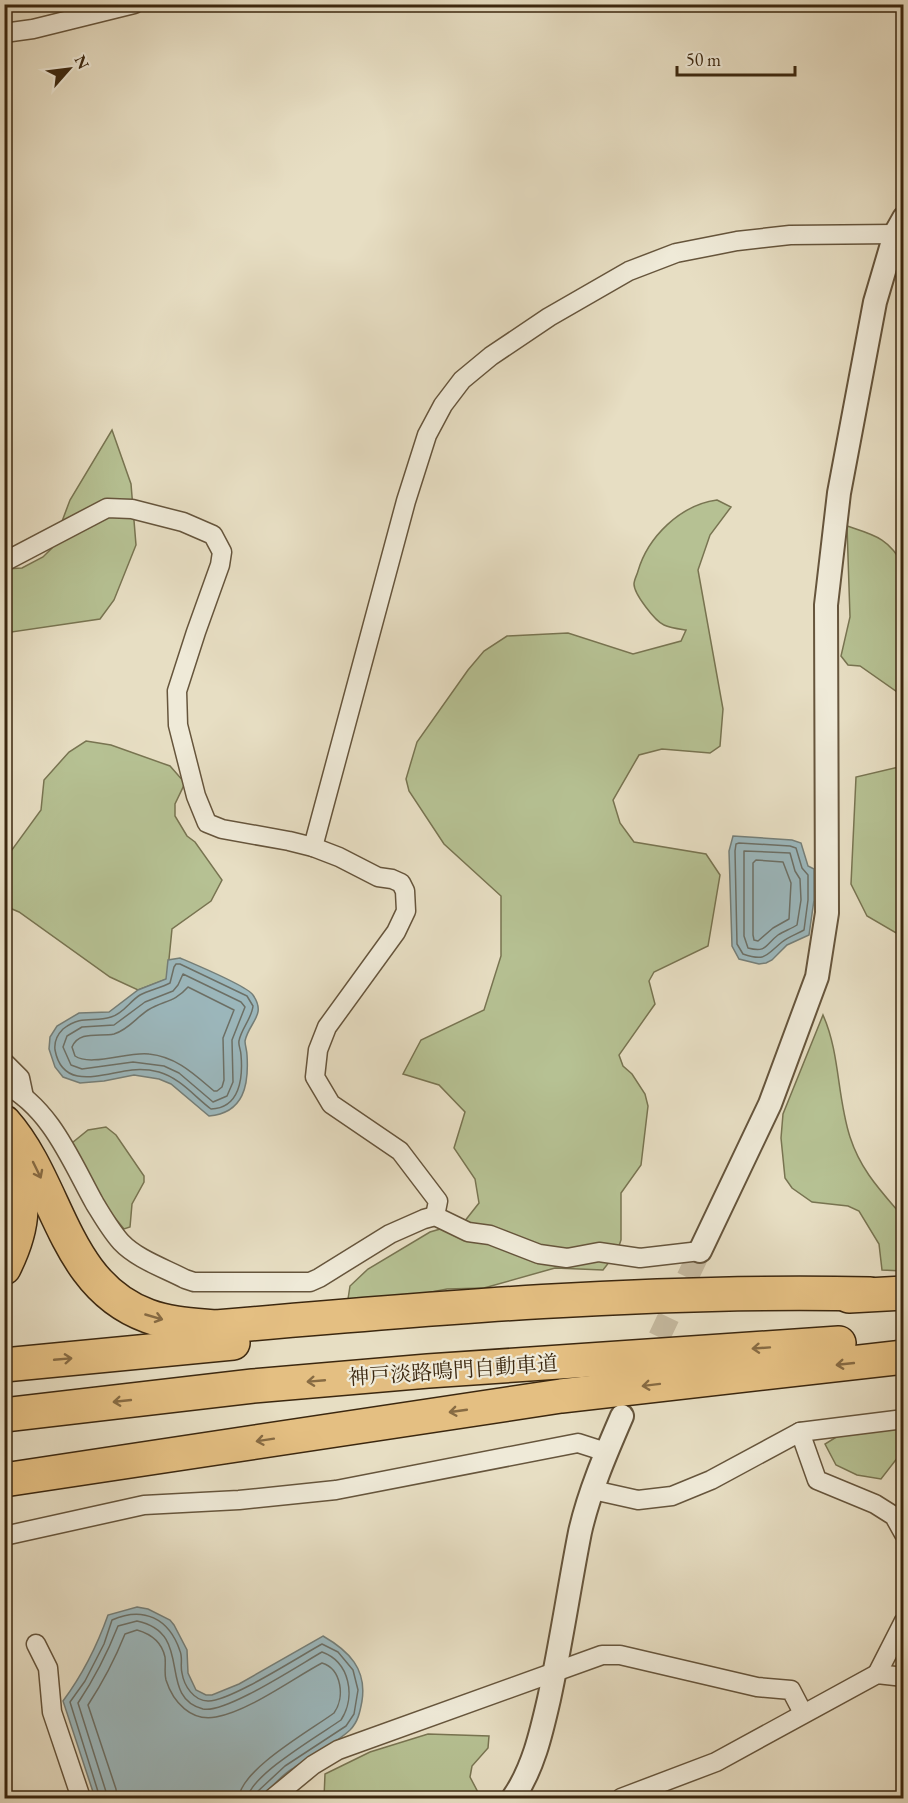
<svg xmlns="http://www.w3.org/2000/svg" width="908" height="1803" font-family="'EB Garamond','Noto Serif JP',serif">
  <rect width="100%" height="100%" fill="#e7dec3"/>
  <filter id="stains"><feTurbulence type="fractalNoise" baseFrequency=".00333" numOctaves="4"/><feColorMatrix values="0 0 0 0 .2 0 0 0 0 .09 0 0 0 0 .02 0 0 0 .5 -.17"/></filter>
  <radialGradient id="worn" r=".72"><stop offset=".6" stop-color="#630" stop-opacity="0"/><stop offset="1" stop-color="#630" stop-opacity=".3"/></radialGradient>
  <!-- green -->
  <g fill="#b6c193" stroke="#787451" stroke-width="1.5">
    <polygon points="112,430 131,484 136,545 114,600 100,619 5,633 4,569 22,568 43,557 52,548 70,500"/>
    <path d="M717 500 731 507 710 535 698 570 723 709 720 746 710 753 662 749 639 755 613 800 620 823 634 842 706 854 720 875 708 946 654 972 649 981 655 1004 619 1055 623 1066 632 1074 645 1094 648 1106 641 1165 621 1193V1240L617 1252 603 1270 555 1268 484 1288 447 1289 385 1301 348 1299 350 1286 368 1269 430 1232 464 1222 479 1203 475 1179 454 1148 465 1112 439 1085 403 1074 421 1040 484 1010 501 956V896L444 844 409 791 406 779 417 742 468 670 484 651 507 636 568 633 633 654 681 641 686 630C679 629 670 628 664 625 655 621 634 594 634 584 634 580 637 575 638 571 648 537 680 505 717 500Z"/>
    <path d="M847 526C874 535 889 538 903 565V696L860 666 848 665 841 656 850 617Z"/>
    <polygon points="86,741 111,745 170,766 185,783 175,804 175,816 187,836 195,842 222,880 211,901 172,929 167,979 138,990 110,977 19,912 5,906 4,856 9,854 41,810 44,780 69,752"/>
    <polygon points="903,766 904,766 903,937 867,916 851,884 856,777"/>
    <path d="M823 1015C840 1053 837 1097 850 1137 861 1171 881 1191 903 1217V1271L882 1270 879 1244 859 1211 848 1206 812 1202 792 1188 785 1178 781 1138 783 1114Z"/>
    <polygon points="106,1127 116,1135 144,1176 144,1182 132,1204 130,1227 124,1229 96,1195 72,1143 88,1130"/>
    <polygon points="903,1422 903,1458 898,1457 881,1479 857,1475 836,1465 825,1444 846,1431"/>
    <polygon points="428,1734 489,1736 488,1748 472,1766 470,1777 481,1798 324,1798 325,1774 370,1752"/>
  </g>
  <!-- water -->
  <g fill="#9cb9bf" stroke="#757f79" stroke-width="1.5">
    <polygon points="733,836 792,840 801,843 808,866 814,869 814,900 809,935 787,945 772,960 766,963 759,964 739,959 732,946 729,851"/>
    <path d="M180 958C194 964 247 986 253 995 267 1015 249 1022 245 1041 245 1045 247 1051 247 1055 249 1085 244 1113 209 1116L171 1084 159 1079 134 1075 104 1081 80 1083 63 1077 55 1067 49 1049 50 1037 57 1026 79 1013 109 1012 138 990 166 979 168 960Z"/>
    <path d="M137 1607 148 1609 170 1620 174 1625 187 1650 188 1673 196 1690 206 1695H212L239 1684 323 1636C349 1651 367 1669 362 1701 360 1712 358 1722 350 1730 334 1745 310 1756 292 1769 279 1777 271 1790 257 1798H95L63 1701C83 1674 97 1646 108 1615Z"/>
  </g>
  <g fill="none" stroke-linecap="round" stroke-linejoin="round">
    <!-- shore -->
    <g stroke="#6c7067" stroke-width="1.5">
      <path d="M739 843 790 846 796 848 802 868 808 875V900L804 930C797 934 788 937 782 942 766 955 766 962 743 954L737 944 735 851 736 844Z"/>
      <path d="M744 851 790 853 795 871 800 879 801 900 797 925C791 929 784 931 778 935 765 945 767 953 748 948L744 936Z"/>
      <polygon points="756,860 783,862 791,883 789,919 773,928 758,941 754,940 753,935 753,863"/>
      <path d="M176 964H180L247 996 253 1006C252 1018 241 1029 239 1041 238 1045 241 1050 241 1055 243 1078 240 1108 211 1109 195 1097 180 1078 159 1072 151 1070 141 1069 132 1070 104 1073 63 1092 55 1050 54 1042 58 1034 63 1029 83 1014 93 1023 111 1017 123 1014 130 1001 140 995 149 990 161 988 170 983L174 967Z"/>
      <polygon points="183,974 241,1002 245,1007 232,1040 233,1082 227,1096 213,1102 179,1073 164,1066 133,1062 82,1069 71,1065 63,1047 67,1036 82,1027 114,1025 145,1002 173,991 178,985"/>
      <path d="M188 987 234 1010 223 1038 224 1080 222 1087 217 1091H214C194 1074 177 1057 149 1054 129 1051 91 1067 75 1056L72 1047C79 1030 100 1037 114 1034 128 1030 137 1017 148 1010 164 1000 174 1003 188 987Z"/>
      <path d="M100 1798 70 1702 85 1681 104 1644 112 1620C143 1606 169 1618 180 1651 183 1658 180 1666 182 1673 184 1686 194 1701 208 1701 229 1702 300 1656 322 1644L338 1652 353 1670 358 1690 354 1714 346 1726 285 1766 257 1792 255 1798"/>
      <path d="M108 1798 78 1703C94 1679 107 1654 118 1626L137 1621C195 1633 156 1697 203 1709 225 1714 299 1665 322 1652 350 1662 356 1697 341 1720 321 1734 249 1776 248 1798"/>
      <path d="M117 1798 116 1789 88 1705C103 1682 115 1659 125 1634L137 1630C151 1634 162 1643 165 1657 166 1665 164 1673 166 1680 173 1702 191 1722 216 1717 249 1711 292 1679 322 1663 342 1669 345 1698 334 1713 311 1730 240 1770 239 1798"/>
    </g>
    <!-- tertiary-tunnel -->
    <polyline stroke="#c5b99f" stroke-width="22" stroke-dasharray="22 11" stroke-linecap="butt" points="645,1367 700,1251"/>
    <!-- minor casing -->
    <g stroke="#66553c" stroke-width="21">
      <g id="minor">
        <polyline points="4,33 33,29 134,4"/>
        <polyline points="4,562 107,508 132,509 183,522 213,535 222,552 220,565 196,632 177,691 178,725 196,796 207,823 222,829 289,841 313,847 339,857 378,877 392,879 401,883 405,891 406,911 396,932 327,1027 318,1050 315,1077 331,1104 400,1151 438,1201 435,1216"/>
        <polyline points="313,847 406,501 427,435 443,405 462,380 491,356 549,317 629,271 676,253 737,241 790,235 895,234"/>
        <polyline points="4,1062 20,1078 24,1097"/>
        <path d="M4 1084C51 1108 71 1161 95 1204 103 1217 111 1231 121 1242 137 1259 164 1268 185 1279L194 1282H310L319 1278 390 1234 424 1219 435 1216 468 1232 490 1235 539 1254 567 1258 599 1252 640 1258 700 1251"/>
        <polyline points="800,1432 817,1480 875,1504 894,1516 904,1534"/>
        <polyline points="593,1490 638,1500 672,1496 711,1480 800,1432 904,1419"/>
        <polyline points="4,1536 144,1505 239,1500 336,1490 578,1443 606,1452"/>
        <polyline points="36,1644 48,1668 52,1712 81,1798"/>
        <polyline points="877,1674 904,1621"/>
        <polyline points="273,1798 313,1765 338,1750 602,1655 620,1655 757,1687 791,1690 803,1713"/>
        <polyline points="621,1798 716,1762 877,1674 904,1677"/>
      </g>
    </g>
    <!-- tertiary casing -->
    <g stroke="#66553c" stroke-width="26">
      <g id="tertiary">
        <polyline points="700,1251 770,1104 817,977 827,913 826,605 839,493 875,302 895,234 904,218"/>
        <path d="M513 1798C533 1769 541 1734 549 1699 561 1644 569 1588 580 1532 589 1492 606 1453 622 1416"/>
      </g>
    </g>
    <!-- motorway casing -->
    <g stroke="#3b270f" stroke-width="36">
      <g id="motorway">
        <path d="M4 1122C59 1184 62 1285 148 1316 169 1324 194 1325 216 1327 433 1308 652 1289 870 1294"/>
        <path d="M4 1154C29 1194 24 1228 4 1268"/>
        <polyline points="849,1296 904,1293"/>
        <polyline points="4,1365 233,1343"/>
        <polyline points="4,1415 253,1386 428,1371 839,1343"/>
        <polyline points="4,1480 561,1396 904,1357"/>
      </g>
    </g>
    <!-- minor -->
    <use href="#minor" stroke="#efead8" stroke-width="18"/>
    <!-- tertiary -->
    <use href="#tertiary" stroke="#efead8" stroke-width="22"/>
    <!-- motorway -->
    <use href="#motorway" stroke="#e4bf82" stroke-width="33"/>
  </g>
  <!-- one-way arrows -->
  <defs><path id="oneway-shaft" d="M-6 0H5M1.5-3L5.5 0L1.5 3" fill="none" stroke-width="1.6" stroke-linecap="round" stroke-linejoin="round" transform="scale(1.5)"/></defs>
  <g stroke="#876b43">
    <use href="#oneway-shaft" transform="translate(37 1170) rotate(64)"/>
    <use href="#oneway-shaft" transform="translate(154 1317) rotate(16)"/>
    <use href="#oneway-shaft" transform="translate(761 1348) rotate(176)"/>
    <use href="#oneway-shaft" transform="translate(63 1359) rotate(-5)"/>
    <use href="#oneway-shaft" transform="translate(845 1364) rotate(174)"/>
    <use href="#oneway-shaft" transform="translate(316 1381) rotate(175)"/>
    <use href="#oneway-shaft" transform="translate(651 1385) rotate(173)"/>
    <use href="#oneway-shaft" transform="translate(122 1401) rotate(174)"/>
    <use href="#oneway-shaft" transform="translate(458 1411) rotate(172)"/>
    <use href="#oneway-shaft" transform="translate(265 1440) rotate(171)"/>
  </g>
  <g text-anchor="middle" dominant-baseline="central" stroke-width="4.5" stroke-linejoin="round" paint-order="stroke">
    <!-- street labels -->
    <g font-size="21" fill="#3b270f" stroke="#efead8">
      <text transform="translate(453 1370) rotate(-4)">神戸淡路鳴門自動車道</text>
    </g>
  </g>
  <!-- margin -->
  <rect width="908" height="1803" fill="none" stroke="#e7dec3" stroke-width="24"/>
  <rect x="6" y="6" width="896" height="1791" fill="none" stroke="#3b270f" stroke-width="3"/>
  <rect x="12" y="12" width="884" height="1779" fill="none" stroke="#3b270f" stroke-width="1.5"/>
  <!-- north arrow -->
  <g transform="translate(69 69) rotate(62)" stroke="#efead8" stroke-width="4.5" paint-order="stroke">
  <path d="M0-4.5L10 22L0 15L-10 22Z" fill="#3b270f"/>
  <text y="-9" font-size="16" font-weight="bold" text-anchor="middle" fill="#3b270f">N</text>
  </g>
  <!-- scale -->
  <path d="M677 66v9h118v-9" fill="none" stroke="#3b270f" stroke-width="3"/>
  <text x="686" y="66" font-size="18" fill="#3b270f" stroke="#efead8" stroke-width="4.5" paint-order="stroke">50 m</text>
  <rect width="100%" height="100%" filter="url(#stains)"/>
  <rect width="100%" height="100%" fill="url(#worn)"/>
</svg>
